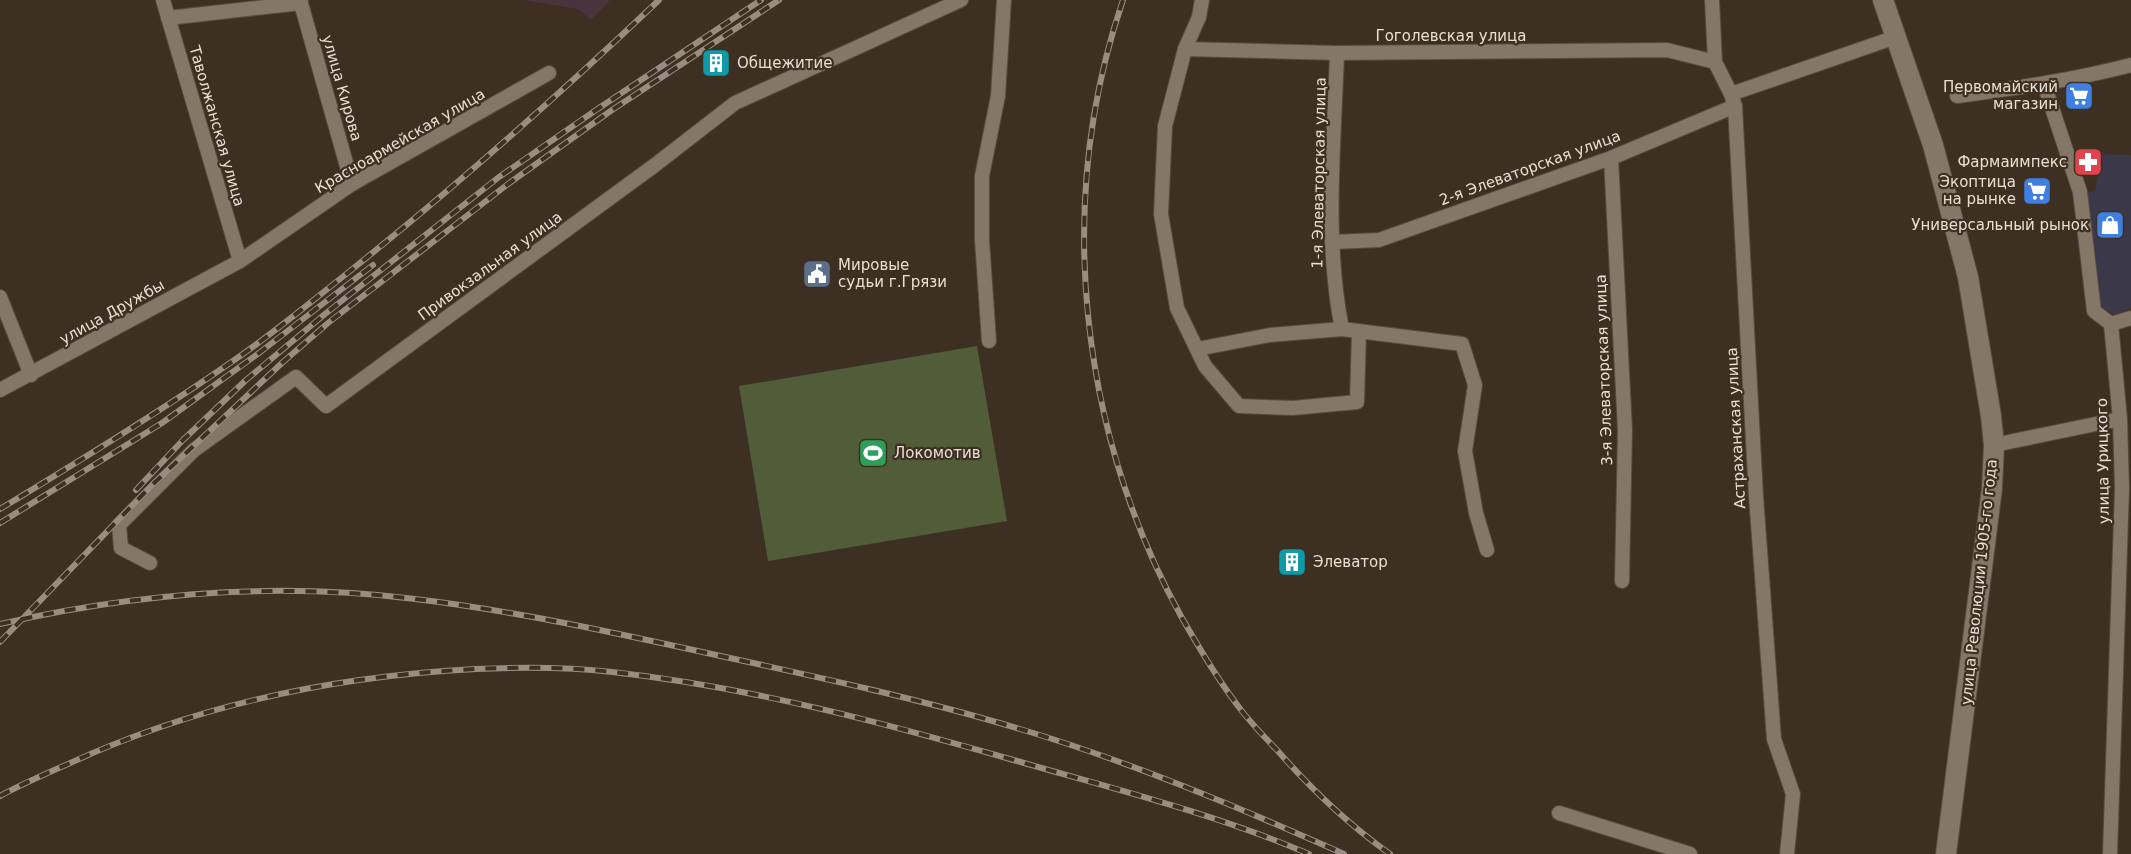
<svg xmlns="http://www.w3.org/2000/svg" width="2131" height="854" font-family="'DejaVu Sans',sans-serif">
  <rect width="100%" height="100%" fill="#3d3022"/>
  <!-- commercial -->
  <polygon fill="#3a3849" points="2101,154 2131,155 2131,308 2115,315 2096,305 2089,258 2088,192 2095,191"/>
  <!-- education -->
  <polygon fill="#47343d" points="523,0 610,0 591,20 578,9"/>
  <!-- green -->
  <polygon fill="#515d39" points="977,346 1007,521 768,561 739,386"/>
  <g fill="none" stroke-linecap="round" stroke-linejoin="round">
    <!-- street casing -->
    <g stroke="#564c40" stroke-width="16">
      <g id="street">
        <polyline points="163,0 240,261"/>
        <polyline points="300,0 352,184"/>
        <polyline points="1202,0 1199,17 1185,49 1165,126 1161,214 1177,308 1205,366 1239,406 1293,408 1357,402 1359,332"/>
        <polyline points="1712,0 1715,62 1731,94 1735,106 1756,496 1774,739 1793,794 1787,854"/>
        <polyline points="168,18 301,3"/>
        <polyline points="1185,49 1337,53 1667,50 1715,62"/>
        <path d="M1337 53C1334 145 1324 239 1342 329"/>
        <polyline points="2044,84 2080,192 2094,311 2111,324 2120,419 2122,488 2110,854"/>
        <polyline points="1731,94 1896,37"/>
        <path d="M1957 96C2016 88 2074 80 2131 65"/>
        <polyline points="1611,158 1625,430 1622,581"/>
        <polyline points="1332,242 1379,240 1611,158 1735,106"/>
        <polyline points="0,297 31,375"/>
        <polyline points="2111,324 2131,318"/>
        <polyline points="989,341 982,240 982,176 998,96 1004,0"/>
        <polyline points="1197,349 1270,335 1342,329 1462,344 1475,385 1465,451 1476,513 1487,550"/>
        <polyline points="0,390 240,261 352,184 549,73"/>
        <polyline points="1994,445 2120,419"/>
        <polyline points="150,563 121,548 119,525 194,450 296,377 326,406 655,165 735,103 961,0"/>
        <polyline points="1559,813 1690,854"/>
      </g>
    </g>
    <!-- secondary casing -->
    <g stroke="#564c40" stroke-width="22">
      <polyline id="secondary" points="1883,0 1933,145 1968,277 1991,416 1994,445 1992,488 1946,854"/>
    </g>
    <!-- street -->
    <use href="#street" stroke="#857767" stroke-width="14"/>
    <!-- secondary -->
    <use href="#secondary" stroke="#857767" stroke-width="20"/>
    <!-- rail casing -->
    <g stroke="#988d82" stroke-width="6">
      <g id="rail">
        <path d="M1123 0C1054 203 1079 431 1182 618 1201 651 1221 685 1245 715 1255 727 1266 739 1277 750 1311 789 1348 824 1390 854"/>
        <polyline points="136,490 183,440 246,380 325,314 499,177 599,108 761,0"/>
        <path d="M0 509C78 462 155 415 230 363 270 336 307 305 345 275 454 188 558 96 659 0"/>
        <polyline points="0,523 162,423 259,353 373,265"/>
        <path d="M0 624C135 593 277 582 415 599 516 611 616 633 716 655 818 677 920 699 1020 729 1131 762 1238 807 1344 854"/>
        <polyline points="0,642 153,484 283,362 328,323 508,184 612,110 779,0"/>
        <path d="M0 796C22 784 45 774 68 764 196 705 335 676 476 669 521 667 568 667 612 672 750 687 884 723 1017 761 1115 789 1215 814 1309 854"/>
      </g>
    </g>
    <!-- rail -->
    <use href="#rail" stroke="#3d3022" stroke-width="4" stroke-dasharray="11" stroke-linecap="butt"/>
  </g>
  <!-- icons -->
  <defs>
    <g id="building-square" transform="scale(1.5)"><rect x="-9" y="-9" width="18" height="18" rx="4" fill="#0f9aa8" stroke="#3d3022"/><path d="M-4-6H4V6H1V3H-1V6H-4ZM-2.5-4.3h1.7v1.8h-1.7ZM.8-4.3h1.7v1.8H.8ZM-2.5-1h1.7V.8h-1.7ZM.8-1h1.7V.8H.8Z" fill="#fff"/></g>
    <g id="supermarket-square" transform="scale(1.5)"><rect x="-9" y="-9" width="18" height="18" rx="4" fill="#3f7fe0" stroke="#3d3022"/><path d="M-6-5.5h2.5l.6 2H6L4.5 2H-2.5L-4.4-4H-6ZM-1.5 3.2a1.3 1.3 0 1 0 .1 0ZM3 3.2a1.3 1.3 0 1 0 .1 0Z" fill="#fff"/></g>
    <g id="pharmacy-square" transform="scale(1.5)"><rect x="-9" y="-9" width="18" height="18" rx="4" fill="#e0444e" stroke="#3d3022"/><path d="M-2-6h4v4h4v4h-4v4h-4v-4h-4v-4h4Z" fill="#fff"/></g>
    <g id="shop-square" transform="scale(1.5)"><rect x="-9" y="-9" width="18" height="18" rx="4" fill="#3f7fe0" stroke="#3d3022"/><path d="M-5-2.5h2.3a2.7 3.5 0 0 1 5.4 0H5L5.5 6h-11ZM-1.5-2.5h3a1.5 2.3 0 0 0-3 0Z" fill="#fff"/></g>
    <g id="civic-square" transform="scale(1.5)"><rect x="-9" y="-9" width="18" height="18" rx="4" fill="#5c6f8a" stroke="#3d3022"/><path d="M-.6-6.5H3V-4.5H.6V-3L4-1V1h2V6H-6V1h2V-1L-.6-3ZM-1.2 2.5V6h2.4V2.5Z" fill="#fff"/></g>
    <g id="stadium-square" transform="scale(1.5)"><rect x="-9" y="-9" width="18" height="18" rx="4" fill="#2e9e5b" stroke="#3d3022"/><path d="M0-5a6.5 5 0 1 0 0 10a6.5 5 0 1 0 0-10ZM-3.5-1.8h7v3.6h-7Z" fill="#fff"/></g>
  </defs>
  <g fill-rule="evenodd">
    <use href="#building-square" x="716" y="63"/>
    <use href="#supermarket-square" x="2079" y="96"/>
    <use href="#pharmacy-square" x="2088" y="162"/>
    <use href="#supermarket-square" x="2037" y="191"/>
    <use href="#shop-square" x="2110" y="225"/>
    <use href="#civic-square" x="817" y="274"/>
    <use href="#stadium-square" x="873" y="453"/>
    <use href="#building-square" x="1292" y="562"/>
  </g>
  <g text-anchor="middle" dominant-baseline="central" stroke-width="4.5" stroke-linejoin="round" paint-order="stroke">
    <!-- street labels -->
    <g font-size="15" fill="#e7dfd6" stroke="#3d3022">
      <text x="1451" y="36">Гоголевская улица</text>
      <text transform="translate(342 88) rotate(74)">улица Кирова</text>
      <text transform="translate(217 126) rotate(74)">Таволжанская улица</text>
      <text transform="translate(400 141) rotate(-30)">Красноармейская улица</text>
      <text transform="translate(1530 168) rotate(-20)">2-я Элеваторская улица</text>
      <text transform="translate(1319 173) rotate(-89)">1-я Элеваторская улица</text>
      <text transform="translate(490 266) rotate(-36)">Привокзальная улица</text>
      <text transform="translate(112 312) rotate(-29)">улица Дружбы</text>
      <text transform="translate(1604 370) rotate(-92)">3-я Элеваторская улица</text>
      <text transform="translate(1736 428) rotate(-93)">Астраханская улица</text>
      <text transform="translate(2103 461) rotate(-91)">улица Урицкого</text>
      <text transform="translate(1979 582) rotate(-84)">улица Революции 1905-го года</text>
    </g>
    <!-- poi labels -->
    <g font-size="15" fill="#e7dfd6" stroke="#3d3022" text-anchor="start">
      <text x="737" y="63">Общежитие</text>
      <text x="2058" y="87" text-anchor="end">Первомайский<tspan x="2058" dy="17">магазин</tspan></text>
      <text x="2067" y="162" text-anchor="end">Фармаимпекс</text>
      <text x="2016" y="182" text-anchor="end">Экоптица<tspan x="2016" dy="17">на рынке</tspan></text>
      <text x="2089" y="225" text-anchor="end">Универсальный рынок</text>
      <text x="838" y="265">Мировые<tspan x="838" dy="17">судьи г.Грязи</tspan></text>
      <text x="894" y="453">Локомотив</text>
      <text x="1313" y="562">Элеватор</text>
    </g>
  </g>
</svg>
